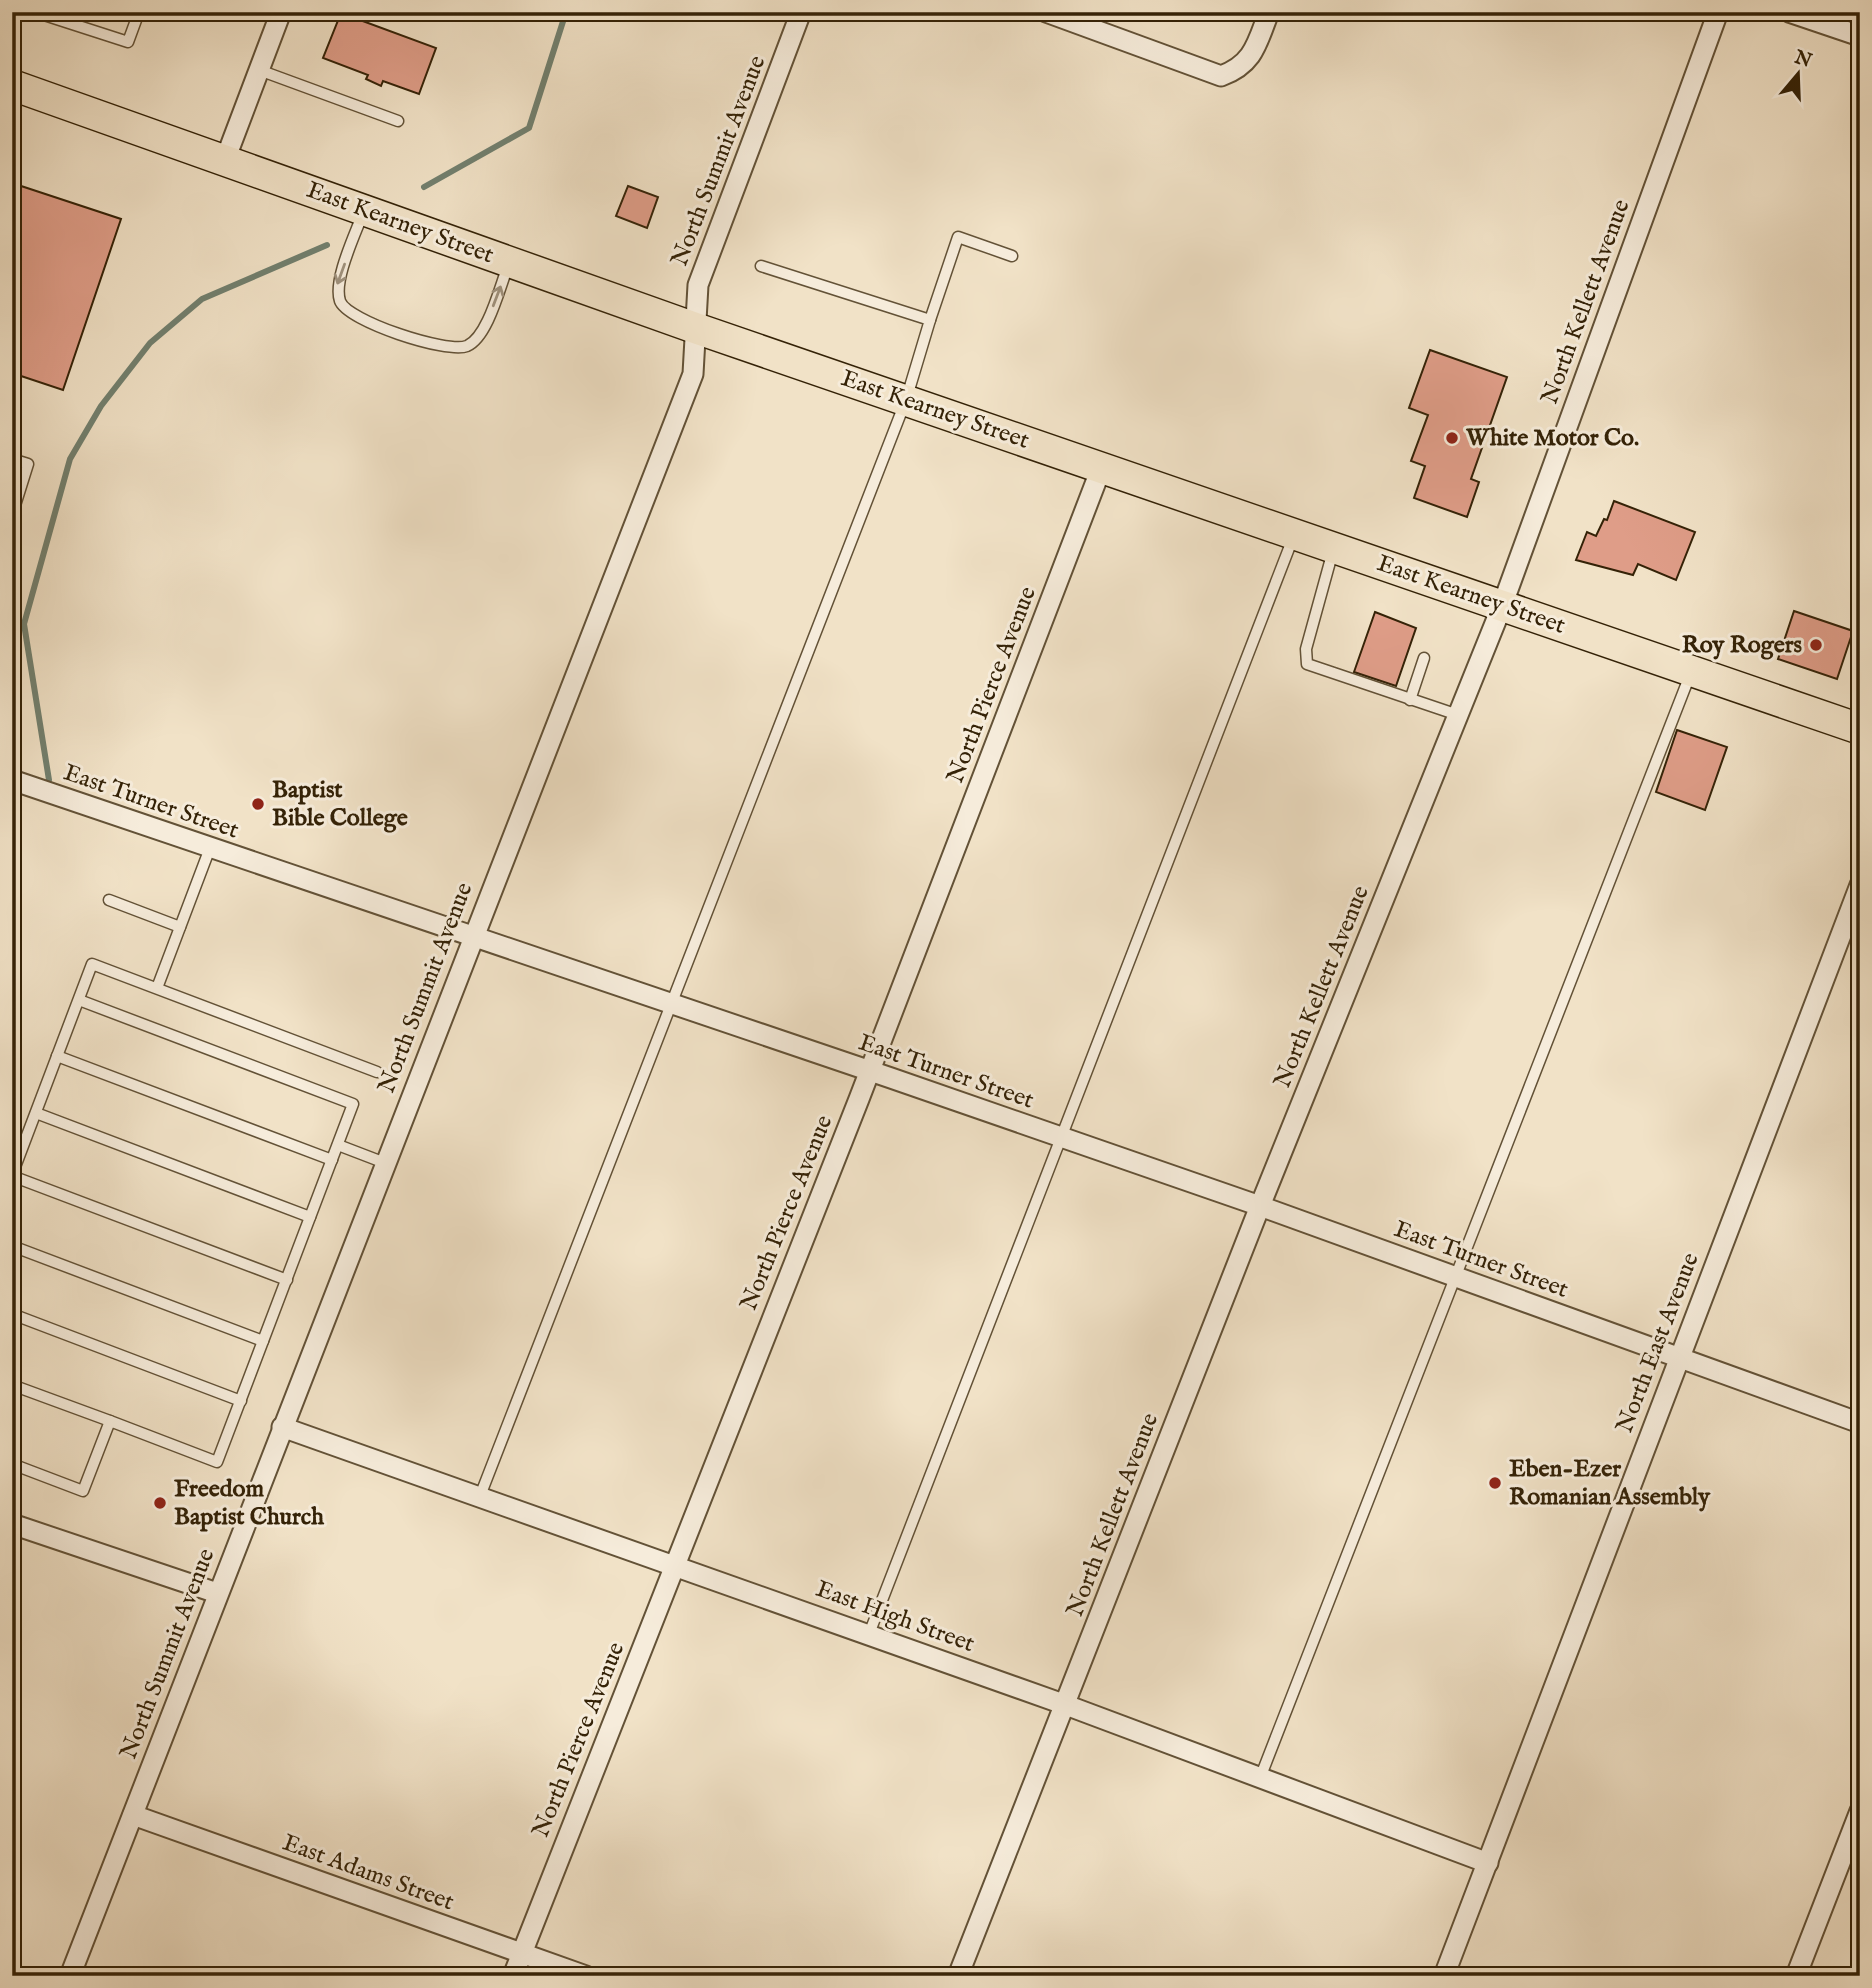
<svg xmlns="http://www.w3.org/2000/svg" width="1872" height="1988" font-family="'IM FELL English',serif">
  <rect width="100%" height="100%" fill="#f1e2c7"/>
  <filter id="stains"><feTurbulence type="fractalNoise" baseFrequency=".00286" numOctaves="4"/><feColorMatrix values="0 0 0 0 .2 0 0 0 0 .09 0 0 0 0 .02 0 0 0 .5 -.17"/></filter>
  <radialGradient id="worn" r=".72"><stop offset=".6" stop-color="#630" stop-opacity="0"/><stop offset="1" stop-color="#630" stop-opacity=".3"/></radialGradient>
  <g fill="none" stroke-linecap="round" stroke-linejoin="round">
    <!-- stream -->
    <g stroke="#72806f" stroke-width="6">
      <polyline points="424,187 529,128 566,12"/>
      <polyline points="49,780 24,624 70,459 101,406 150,343 202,299 327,245"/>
    </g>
  </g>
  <!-- building -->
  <g fill="#df9d88" stroke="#342207" stroke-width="2">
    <polygon points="341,13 436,48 419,94 383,81 381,86 366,79 368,75 323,58"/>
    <polygon points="12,183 121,219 63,390 12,373"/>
    <polygon points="628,186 658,197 647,228 616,216"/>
    <polygon points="1430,350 1507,377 1471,479 1479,482 1467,517 1414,498 1425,466 1411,461 1428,415 1409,408"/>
    <polygon points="1614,501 1695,532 1676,580 1638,564 1633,575 1576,560 1587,532 1596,536 1604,519 1607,520"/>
    <polygon points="1794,611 1853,631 1837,679 1778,659"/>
    <polygon points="1375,612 1416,628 1396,686 1354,672"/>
    <polygon points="1677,730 1727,747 1705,810 1656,792"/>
  </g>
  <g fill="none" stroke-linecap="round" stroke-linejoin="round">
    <!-- service casing -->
    <g stroke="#635237" stroke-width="13">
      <g id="service">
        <polyline points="35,12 128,42 139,12"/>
        <polyline points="259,70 398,121"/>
        <path d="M363 213C355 235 333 280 340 301 347 321 447 354 467 346 488 337 500 286 508 266"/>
        <polyline points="930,320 958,237 1012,256"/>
        <polyline points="12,459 28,464 12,515"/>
        <polyline points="1333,551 1306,649 1307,664 1458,715"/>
        <polyline points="1410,700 1424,658"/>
        <polyline points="109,900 180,927"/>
        <polyline points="157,988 210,848"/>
        <polyline points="57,1056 332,1160"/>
        <polyline points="36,1113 310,1217"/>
        <polyline points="338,1145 385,1163"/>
        <polyline points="12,1175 92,964 377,1072"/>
        <polyline points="12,1176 287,1280"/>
        <polyline points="12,1246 263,1341"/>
        <polyline points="12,1314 241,1401"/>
        <polyline points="12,1385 110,1421"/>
        <polyline points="12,1464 83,1491 110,1421 217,1462 353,1104 79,1000"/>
        <polyline points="480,1496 906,400 930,320 761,266"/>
        <polyline points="869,1634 1293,538"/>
        <polyline points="1260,1778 1690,675"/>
      </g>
    </g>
    <!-- minor casing -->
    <g stroke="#635237" stroke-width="23">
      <g id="minor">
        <path d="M1046 12 1221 76C1254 64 1257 43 1269 12"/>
        <polyline points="1789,12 1860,36"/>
        <polyline points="225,160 281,12"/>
        <polyline points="12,780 891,1078 1260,1206 1860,1423"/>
        <polyline points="282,1427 1066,1705 1488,1863"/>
        <polyline points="12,1524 217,1593"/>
        <polyline points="133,1815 586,1976"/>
        <polyline points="70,1976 693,374 698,285 801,12"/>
        <polyline points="513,1976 859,1099 1102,466"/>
        <polyline points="958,1976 1260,1206 1502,606 1718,12"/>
        <polyline points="1444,1976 1860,885"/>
        <polyline points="1796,1976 1860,1811"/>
      </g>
    </g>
    <!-- primary casing -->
    <g stroke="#342207" stroke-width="33">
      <polyline id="primary" points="12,85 698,329 1860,729"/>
    </g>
    <!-- service -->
    <use href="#service" stroke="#f6ecdb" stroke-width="10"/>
    <!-- minor -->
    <use href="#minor" stroke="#f6ecdb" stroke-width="19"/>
    <!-- primary -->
    <use href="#primary" stroke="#f1e2c7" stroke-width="30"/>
  </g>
  <!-- one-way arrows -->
  <defs><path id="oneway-shaft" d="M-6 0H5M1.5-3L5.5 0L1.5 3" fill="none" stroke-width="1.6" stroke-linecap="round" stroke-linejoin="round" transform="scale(1.75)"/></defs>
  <g stroke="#9f917c">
    <use href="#oneway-shaft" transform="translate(341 274) rotate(110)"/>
    <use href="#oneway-shaft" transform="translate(497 296) rotate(-69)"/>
  </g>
  <!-- markers -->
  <g fill="#8f2418" stroke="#f6ecdb" stroke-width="2.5">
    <circle cx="1452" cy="438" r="7"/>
    <circle cx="1816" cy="645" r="7"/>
    <circle cx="258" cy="804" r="7"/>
    <circle cx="1495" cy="1483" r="7"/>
    <circle cx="160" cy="1503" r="7"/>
  </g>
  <g text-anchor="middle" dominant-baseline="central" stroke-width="6" stroke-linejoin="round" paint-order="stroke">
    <!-- street labels -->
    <g font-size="24" fill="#342207" stroke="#f6ecdb">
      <text transform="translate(719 161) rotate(-69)">North Summit Avenue</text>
      <text transform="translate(400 223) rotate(20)">East Kearney Street</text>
      <text transform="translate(1586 302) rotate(-70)">North Kellett Avenue</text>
      <text transform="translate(935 410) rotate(19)">East Kearney Street</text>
      <text transform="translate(1471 595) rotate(19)">East Kearney Street</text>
      <text transform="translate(992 685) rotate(-69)">North Pierce Avenue</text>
      <text transform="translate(151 802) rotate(19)">East Turner Street</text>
      <text transform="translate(1322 987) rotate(-68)">North Kellett Avenue</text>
      <text transform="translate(426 988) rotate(-69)">North Summit Avenue</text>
      <text transform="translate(946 1072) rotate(19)">East Turner Street</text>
      <text transform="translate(787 1213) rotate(-68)">North Pierce Avenue</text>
      <text transform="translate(1481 1260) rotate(20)">East Turner Street</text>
      <text transform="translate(1658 1343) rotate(-69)">North East Avenue</text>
      <text transform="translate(1113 1515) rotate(-69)">North Kellett Avenue</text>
      <text transform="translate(895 1617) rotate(20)">East High Street</text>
      <text transform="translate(168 1654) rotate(-69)">North Summit Avenue</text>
      <text transform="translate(579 1740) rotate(-68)">North Pierce Avenue</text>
      <text transform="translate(368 1873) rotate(20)">East Adams Street</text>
    </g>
    <!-- poi labels -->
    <g font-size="24" font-weight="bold" fill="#342207" stroke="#f6ecdb" text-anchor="start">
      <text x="1466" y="438">White Motor Co.</text>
      <text x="1802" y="645" text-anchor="end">Roy Rogers</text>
      <text x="272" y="790">Baptist<tspan x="272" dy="28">Bible College</tspan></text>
      <text x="1509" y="1469">Eben-Ezer<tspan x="1509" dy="28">Romanian Assembly</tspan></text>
      <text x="174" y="1489">Freedom<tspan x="174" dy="28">Baptist Church</tspan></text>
    </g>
  </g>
  <!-- margin -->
  <rect width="1872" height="1988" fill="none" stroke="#f1e2c7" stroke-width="42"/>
  <rect x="14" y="14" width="1844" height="1960" fill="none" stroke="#342207" stroke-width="3.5"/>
  <rect x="21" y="21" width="1830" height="1946" fill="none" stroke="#342207" stroke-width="2"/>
  <!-- north arrow -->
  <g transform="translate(1798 74) rotate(19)" stroke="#f6ecdb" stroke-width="5" paint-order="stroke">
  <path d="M0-5L12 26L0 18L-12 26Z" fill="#342207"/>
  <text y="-10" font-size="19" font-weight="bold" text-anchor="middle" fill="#342207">N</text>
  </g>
  <rect width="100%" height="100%" filter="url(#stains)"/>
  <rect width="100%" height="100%" fill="url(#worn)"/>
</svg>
